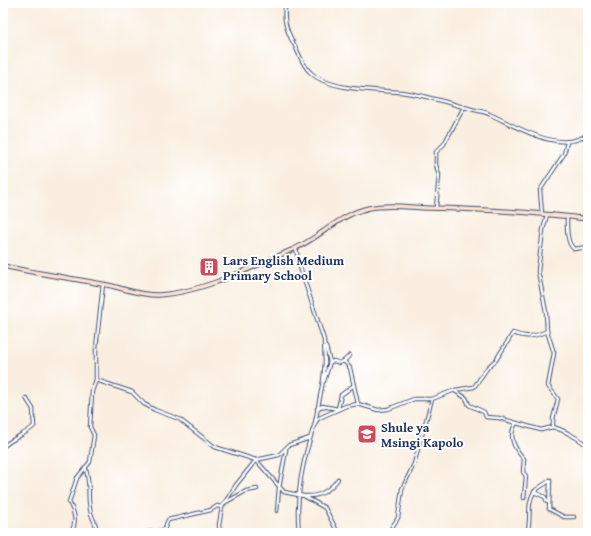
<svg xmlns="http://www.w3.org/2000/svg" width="591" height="536" font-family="'Gentium Book Plus',serif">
  <rect width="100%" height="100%" fill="#fff"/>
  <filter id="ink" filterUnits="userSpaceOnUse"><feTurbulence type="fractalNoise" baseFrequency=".025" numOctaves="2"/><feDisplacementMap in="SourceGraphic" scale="8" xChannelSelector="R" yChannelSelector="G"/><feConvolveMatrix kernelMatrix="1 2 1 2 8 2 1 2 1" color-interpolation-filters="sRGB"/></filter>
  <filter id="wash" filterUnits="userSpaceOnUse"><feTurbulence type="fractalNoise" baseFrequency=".012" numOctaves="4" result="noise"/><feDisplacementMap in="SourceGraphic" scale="16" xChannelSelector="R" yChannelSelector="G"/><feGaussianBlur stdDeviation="0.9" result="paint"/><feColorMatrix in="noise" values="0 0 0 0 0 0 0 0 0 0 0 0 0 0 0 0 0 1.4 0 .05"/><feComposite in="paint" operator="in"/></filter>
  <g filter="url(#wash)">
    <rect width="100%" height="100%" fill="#f9eedf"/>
  </g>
  <g filter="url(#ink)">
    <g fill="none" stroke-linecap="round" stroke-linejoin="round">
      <!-- minor casing -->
      <g stroke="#3c4c71" stroke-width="4.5">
        <g id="minor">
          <path d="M286 3C282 19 287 32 295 46 299 54 303 66 310 72 329 91 377 90 401 92 425 95 448 103 471 109 477 111 484 111 489 114 516 126 560 155 588 134"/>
          <polyline points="587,33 588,32"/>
          <polyline points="436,208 439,175 436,165 436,152 444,144 464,107"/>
          <polyline points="542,214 540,190 564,154 567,142"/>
          <path d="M567 216C567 226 566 243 574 249L588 247"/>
          <path d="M296 248 299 264 324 340 325 363 323 381 315 423 319 418 346 406 358 404 378 410 388 409 414 399H432L455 390 474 387 488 367 496 360 513 333C526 338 534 337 547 331"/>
          <polyline points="103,284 96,348 96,380 132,392 144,404 155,410 179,419 215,447 256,460 279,455 289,445 310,438"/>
          <polyline points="326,347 330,362"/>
          <polyline points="344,361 350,368 358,404"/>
          <polyline points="324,381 330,362 334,361 339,363 344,361 350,355"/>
          <polyline points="455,391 466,398 469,405 484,412 486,417 499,418 541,430 553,427 553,419 558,399 548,386 554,353 547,331 546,312 538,271 543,230 547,215"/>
          <polyline points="317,409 322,406 338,409 341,395 354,385"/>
          <path d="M516 423C507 437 515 449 524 459L523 472 526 476 524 498"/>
          <path d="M553 427C563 430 581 439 588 447"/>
          <path d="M3 447C12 438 25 435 34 426L33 409 26 398"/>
          <path d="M85 467C91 481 87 494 90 509 91 517 96 523 98 533"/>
          <polyline points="534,492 545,497 547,502"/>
          <path d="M306 496C320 497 330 490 338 479"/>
          <polyline points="226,502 246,491 257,489"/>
          <polyline points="277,511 279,488 286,450"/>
          <path d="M71 533C77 522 75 513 69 502L77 478 90 462 94 435 90 427 92 391 96 380"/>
          <path d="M136 533C146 531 154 533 164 530L168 520 211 510 217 506 222 507 236 485 256 460 284 492 304 496 325 508 338 533"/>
          <polyline points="220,533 219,525 222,507"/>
          <path d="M299 533C295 495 303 459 315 423"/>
          <polyline points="388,533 398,518 402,489 414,464 432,399"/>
          <path d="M527 533C532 520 526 504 534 492 538 487 545 485 550 480L549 509 564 517H574"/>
        </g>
      </g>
      <!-- secondary casing -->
      <g stroke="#3c4c71" stroke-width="5.5">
        <path id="secondary" d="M3 266C36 273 69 278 102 284 121 287 140 296 159 295 205 292 252 267 294 249 321 237 340 214 369 208 387 204 408 207 427 208 480 209 535 212 588 219"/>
      </g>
      <!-- minor -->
      <use href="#minor" stroke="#fff" stroke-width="2.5"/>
      <!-- secondary -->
      <use href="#secondary" stroke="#fde4d1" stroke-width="3.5"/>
    </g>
  </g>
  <!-- icons -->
  <defs>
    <g id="building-square" transform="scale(1)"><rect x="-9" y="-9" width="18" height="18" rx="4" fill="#d1495b" stroke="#fff"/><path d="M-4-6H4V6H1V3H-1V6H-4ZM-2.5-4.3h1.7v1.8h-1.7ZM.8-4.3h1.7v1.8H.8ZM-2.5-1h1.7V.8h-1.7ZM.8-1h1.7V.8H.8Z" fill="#fff"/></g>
    <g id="school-square" transform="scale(1)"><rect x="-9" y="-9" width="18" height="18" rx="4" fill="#d1495b" stroke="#fff"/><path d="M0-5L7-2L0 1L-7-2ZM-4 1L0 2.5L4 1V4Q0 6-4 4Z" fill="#fff"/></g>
  </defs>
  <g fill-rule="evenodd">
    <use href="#building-square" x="209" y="267"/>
    <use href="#school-square" x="367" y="434"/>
  </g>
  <g text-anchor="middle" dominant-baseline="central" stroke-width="4" stroke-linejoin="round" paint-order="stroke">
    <!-- poi labels -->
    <g font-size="13" font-weight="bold" fill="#1b2f5e" stroke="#fff" text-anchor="start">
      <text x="223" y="260">Lars English Medium<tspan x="223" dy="15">Primary School</tspan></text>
      <text x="381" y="427">Shule ya<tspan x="381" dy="15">Msingi Kapolo</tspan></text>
    </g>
  </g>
  <!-- margin -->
  <rect width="591" height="536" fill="none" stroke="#fff" stroke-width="16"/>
</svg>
